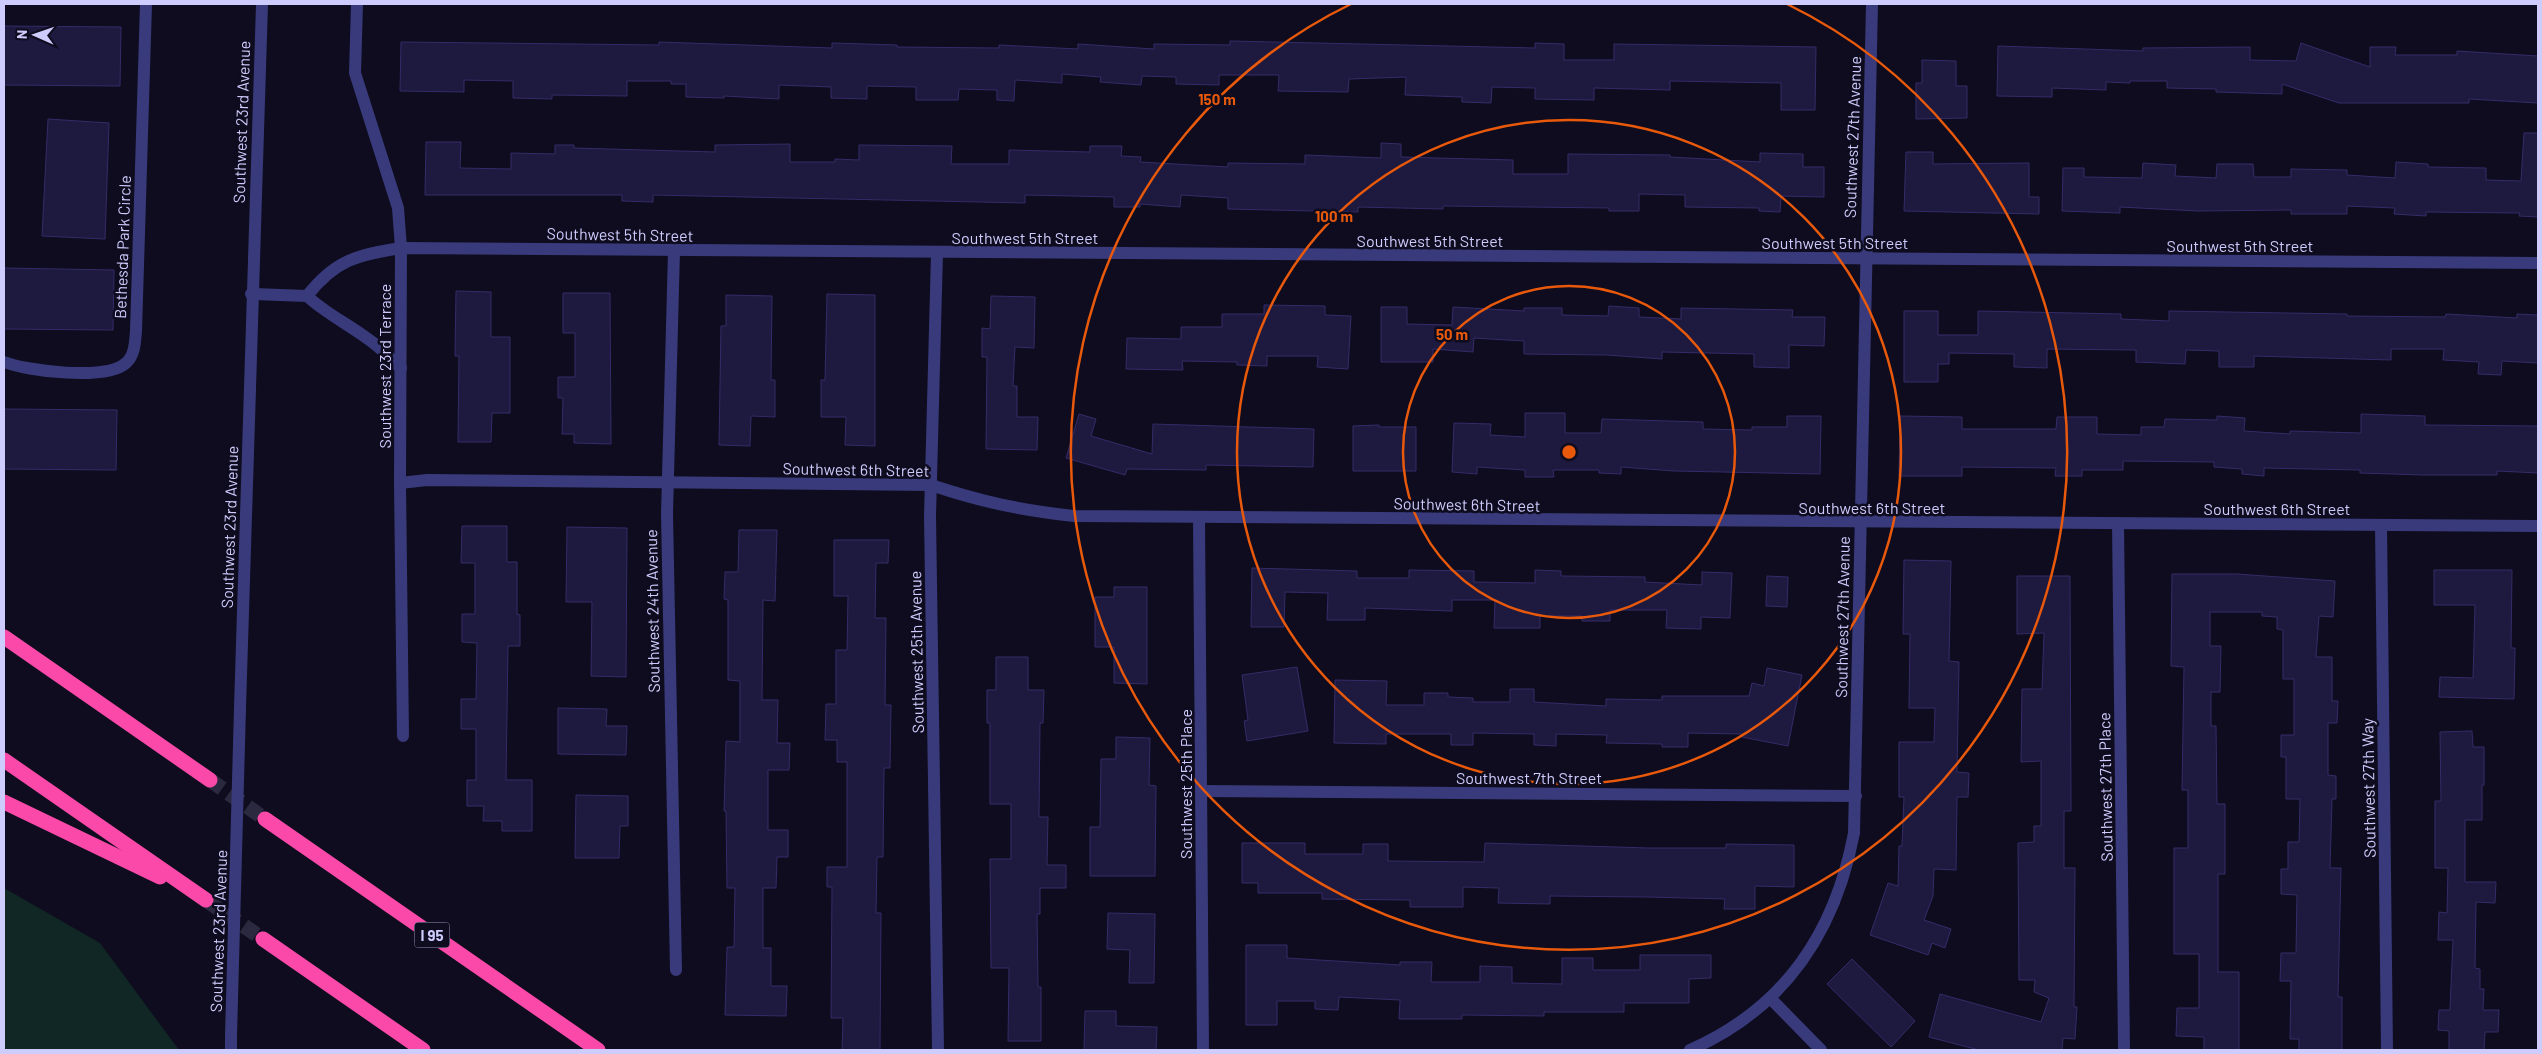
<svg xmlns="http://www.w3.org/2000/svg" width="2542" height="1054" font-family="Barlow,sans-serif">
  <rect width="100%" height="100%" fill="#0e0c1e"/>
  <!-- green -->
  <polygon fill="#102725" points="4,888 100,943 179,1050 4,1050"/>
  <!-- building -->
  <g fill="#1e193e" stroke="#342c69">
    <polygon points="4,26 121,27 120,86 4,85"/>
    <polygon points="1230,41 1535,48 1535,43 1564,44 1564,60 1614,60 1614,44 1816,47 1815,110 1781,110 1781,83 1670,81 1670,90 1594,88 1594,100 1535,99 1535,88 1492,87 1491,103 1462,102 1462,97 1405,95 1406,77 1349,79 1348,92 1278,91 1279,75 1219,75 1219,85 1176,84 1176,77 1142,76 1141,85 1100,82 1101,77 1062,74 1062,83 1015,80 1014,101 997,100 997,90 959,89 958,100 916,100 916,87 867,86 867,99 831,98 831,87 779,85 779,99 724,96 724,98 686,97 686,84 671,84 671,81 627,81 627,96 552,95 552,99 513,98 513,81 464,80 464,92 400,91 401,42 659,45 659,42 832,48 832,43 897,45 897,47 999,48 999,45 1078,49 1078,44 1154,49 1154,44 1230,45"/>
    <polygon points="2301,43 2370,67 2370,47 2396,47 2395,55 2457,55 2457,51 2538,56 2538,103 2469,99 2469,103 2339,103 2282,84 2282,94 2216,92 2216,89 2167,88 2167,81 2130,81 2130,83 2106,82 2106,90 2052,88 2052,97 1997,96 1998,46 2143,51 2143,48 2250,47 2250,60 2296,61"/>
    <polygon points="1922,60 1956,61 1956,86 1967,86 1967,118 1916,119 1916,83 1922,83"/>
    <polygon points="48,119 109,123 105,239 42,236"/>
    <polygon points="2524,133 2538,133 2538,217 2519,216 2520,213 2426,212 2426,216 2394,214 2395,208 2347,206 2347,214 2291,214 2291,210 2198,211 2120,207 2120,213 2062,211 2063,168 2084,168 2084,177 2142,178 2143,163 2176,165 2175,176 2216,178 2217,164 2253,164 2254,177 2291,177 2291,169 2347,170 2347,175 2395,178 2396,162 2428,164 2428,167 2486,168 2486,180 2521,181"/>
    <polygon points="426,142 461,142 460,168 511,169 511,153 555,154 555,145 574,145 574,148 715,152 715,145 790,144 790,162 835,162 835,159 859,160 859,145 952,146 951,164 1009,164 1009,150 1090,152 1090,146 1122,146 1121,156 1141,157 1140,162 1228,167 1228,163 1305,164 1305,155 1381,158 1381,143 1401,144 1401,157 1513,160 1513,174 1568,174 1568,154 1670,155 1670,157 1760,162 1760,153 1803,154 1803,167 1824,167 1824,197 1781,196 1780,212 1759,211 1759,208 1685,207 1685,195 1639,194 1639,211 1609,211 1609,208 1443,206 1443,209 1358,207 1358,212 1228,209 1228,198 1181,195 1180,207 1140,204 1140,207 1114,207 1114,197 1073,196 1025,195 1025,203 653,195 653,202 622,201 622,195 425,195"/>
    <polygon points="1906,152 1933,152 1933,164 2029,163 2029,197 2039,197 2039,214 1904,211"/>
    <polygon points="4,268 114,270 113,330 4,329"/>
    <polygon points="456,291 491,292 491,337 510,337 510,413 492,413 491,442 458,442 459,356 455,356"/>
    <polygon points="563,293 610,293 611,444 574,443 574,434 562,434 563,398 558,398 558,377 575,377 575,333 563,333"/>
    <polygon points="827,294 875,295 875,446 845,445 846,417 821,417 821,380 825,380"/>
    <polygon points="726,295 772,296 771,380 775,380 775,417 751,416 750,446 719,445 721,326 726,326"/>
    <polygon points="991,296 1035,297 1034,348 1015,347 1013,386 1017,386 1017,417 1038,417 1037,450 986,449 987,357 982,357 982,328 990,329"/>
    <polygon points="1264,305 1325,306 1325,315 1351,316 1348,369 1317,367 1318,356 1267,356 1267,366 1237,365 1237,362 1182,361 1183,370 1126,369 1127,338 1181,339 1181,327 1222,327 1222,314 1264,314"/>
    <polygon points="1609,306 1639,308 1639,317 1681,319 1681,308 1793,310 1792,317 1825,317 1824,346 1789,345 1789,368 1754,367 1754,354 1662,352 1662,359 1607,355 1524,354 1524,341 1474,338 1473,352 1433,349 1433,362 1381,362 1381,307 1407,307 1407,324 1452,325 1453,307 1524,311 1524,308 1562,308 1562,315 1608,316"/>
    <polygon points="1904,311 1938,311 1938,335 1978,335 1978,311 2121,314 2121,319 2169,321 2169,311 2347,314 2347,316 2445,317 2446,314 2517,318 2517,314 2538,315 2538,363 2502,361 2501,375 2478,374 2479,362 2443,360 2444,349 2391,349 2391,360 2254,356 2254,367 2219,367 2219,351 2186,350 2185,364 2136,362 2136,350 2047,349 2047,368 2014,367 2014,354 1949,353 1949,364 1938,364 1938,382 1904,382"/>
    <polygon points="4,409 117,410 116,470 4,469"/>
    <polygon points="1525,413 1565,413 1565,433 1601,433 1602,419 1703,422 1703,429 1752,430 1752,427 1787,427 1787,416 1821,416 1820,474 1674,471 1621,467 1621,474 1599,473 1599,470 1553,470 1554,477 1525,477 1525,470 1477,467 1477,474 1452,472 1454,423 1491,424 1490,435 1525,437"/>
    <polygon points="1079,414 1096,419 1091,436 1152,454 1153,424 1314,429 1313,467 1206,465 1206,470 1127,469 1125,475 1066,458"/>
    <polygon points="2361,414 2425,416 2425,425 2538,426 2538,473 2497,471 2497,475 2424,475 2360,473 2360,470 2264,468 2264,476 2242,474 2242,469 2214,467 2214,462 2123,461 2123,470 2082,470 2082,476 2055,476 2056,468 1962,467 1962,476 1899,476 1900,416 1962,417 1962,429 2056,429 2057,417 2097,417 2097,434 2141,435 2141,427 2164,427 2165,419 2217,420 2217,416 2245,418 2244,431 2290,434 2290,431 2361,433"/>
    <polygon points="1379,425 1379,427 1416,427 1416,471 1353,471 1353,426"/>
    <polygon points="462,526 507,526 507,562 517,562 517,614 520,615 520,646 508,646 506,780 532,780 532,831 502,831 502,821 483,821 484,806 467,806 467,780 476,780 476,729 461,729 461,699 476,699 477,643 462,642 462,614 475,614 475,563 461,563"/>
    <polygon points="567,527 627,528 626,677 591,676 592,602 566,602"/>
    <polygon points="739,530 777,530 775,601 763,600 762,700 778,700 777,743 790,743 789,770 768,770 768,830 788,830 788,857 777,857 776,888 763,888 763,948 771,948 771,986 787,986 786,1016 725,1015 727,947 734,947 735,888 727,888 726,811 724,811 726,741 740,742 740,681 728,680 728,600 724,599 725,572 738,572"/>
    <polygon points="834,540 889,540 888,563 876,563 875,618 886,618 885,705 891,705 890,768 884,768 883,857 877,857 876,913 881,913 880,1050 842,1050 843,1018 831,1018 832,887 827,887 827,867 847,867 847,762 837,762 837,740 825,740 826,704 836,704 836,650 847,650 848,596 834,596"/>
    <polygon points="1904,560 1951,561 1949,661 1959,662 1957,772 1969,773 1968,797 1957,797 1956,870 1934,869 1933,896 1924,920 1951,929 1945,948 1932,943 1928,955 1870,935 1888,883 1898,886 1899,846 1902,846 1904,797 1899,797 1899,742 1934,742 1935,708 1909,708 1910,634 1903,634"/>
    <polygon points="1252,568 1357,571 1357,578 1409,578 1409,570 1474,571 1474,582 1535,583 1535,570 1561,571 1561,576 1645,577 1645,582 1702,585 1702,572 1732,573 1730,618 1701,617 1701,629 1666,628 1667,610 1610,610 1610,621 1582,621 1582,616 1540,616 1540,628 1494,628 1495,600 1452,600 1452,611 1365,608 1365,620 1327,620 1328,593 1285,592 1284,627 1251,627"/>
    <polygon points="2434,570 2512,570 2511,648 2515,648 2514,699 2439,697 2440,677 2473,678 2475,605 2434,605"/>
    <polygon points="2172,574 2237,574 2335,581 2333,617 2319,616 2316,657 2332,657 2332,701 2338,701 2337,723 2328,723 2328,775 2336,776 2336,799 2332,799 2330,868 2341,868 2338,997 2342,997 2342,1050 2299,1050 2299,1039 2290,1039 2291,981 2280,981 2281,953 2296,953 2297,895 2281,894 2281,869 2288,869 2288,842 2299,842 2300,799 2286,799 2286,757 2281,757 2281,735 2294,735 2294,679 2283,679 2283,630 2277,629 2277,617 2262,616 2262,612 2210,612 2210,646 2221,646 2220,692 2211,692 2211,726 2216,726 2217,804 2225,804 2225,874 2218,874 2218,972 2239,972 2239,1050 2204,1050 2204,1037 2176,1036 2177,1008 2199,1008 2199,954 2174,954 2174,848 2188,848 2188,790 2182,790 2184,667 2171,666"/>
    <polygon points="1767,576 1788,577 1787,607 1766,606"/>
    <polygon points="2017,576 2070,576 2071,811 2064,811 2064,868 2075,868 2074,1007 2077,1007 2075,1039 2063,1038 2062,1050 1979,1050 1929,1037 1940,994 2041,1022 2049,998 2034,992 2035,980 2019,980 2018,843 2034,842 2034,826 2041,826 2041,761 2021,762 2022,689 2042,689 2044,633 2017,634"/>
    <polygon points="1114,587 1147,587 1147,684 1114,683 1114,647 1095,647 1095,597 1114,597"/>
    <polygon points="996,657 1028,657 1028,690 1044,690 1043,723 1040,723 1039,817 1048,817 1047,865 1066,865 1066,888 1040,888 1040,914 1037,914 1038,987 1041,987 1041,1041 1008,1041 1009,968 991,968 990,859 1011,859 1011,804 990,804 990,723 987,723 987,690 996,690"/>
    <polygon points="1297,667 1308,731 1247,741 1244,721 1248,720 1242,675"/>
    <polygon points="1767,668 1802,675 1788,746 1742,737 1742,734 1688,733 1688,747 1662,747 1662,744 1606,743 1607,735 1556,734 1556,746 1534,745 1534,734 1473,733 1473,745 1451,745 1451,734 1386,734 1386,744 1334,743 1335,680 1387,681 1386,705 1424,705 1424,693 1448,693 1448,697 1473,698 1473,702 1510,702 1510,689 1534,689 1534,702 1606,706 1606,699 1662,700 1662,696 1749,696 1752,683 1764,686"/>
    <polygon points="558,708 607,709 606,726 627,726 626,755 558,754"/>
    <polygon points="2472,731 2473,747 2484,747 2484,785 2482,785 2482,820 2465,820 2465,882 2496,882 2495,903 2476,902 2475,968 2480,969 2480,989 2484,989 2483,1010 2499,1010 2498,1032 2485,1032 2484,1050 2449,1050 2449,1031 2438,1030 2439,1010 2450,1010 2453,940 2438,940 2439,912 2447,913 2448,868 2435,868 2435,801 2441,801 2440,732"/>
    <polygon points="1116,737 1150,738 1149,785 1156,786 1155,876 1090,876 1090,827 1100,827 1101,759 1116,759"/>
    <polygon points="576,795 628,796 628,826 620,826 619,858 575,858"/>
    <polygon points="1242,843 1305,843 1305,854 1363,854 1363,844 1388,844 1388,861 1484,862 1485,843 1649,848 1726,848 1726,844 1794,845 1794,887 1755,886 1755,909 1724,909 1725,899 1648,897 1550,896 1550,904 1498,903 1499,888 1463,887 1463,907 1410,907 1410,900 1322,899 1322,893 1258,893 1258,883 1242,883"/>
    <polygon points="1108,913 1155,914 1154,983 1129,983 1130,950 1107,949"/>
    <polygon points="1246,945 1287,945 1287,958 1400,965 1400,962 1432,962 1431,982 1480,982 1480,966 1512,967 1512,983 1562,984 1562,958 1593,958 1593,970 1640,970 1640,955 1711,955 1711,978 1689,979 1689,1003 1624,1003 1624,1012 1544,1012 1544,1016 1462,1015 1462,1019 1399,1019 1400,1000 1339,997 1338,1010 1315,1009 1315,1001 1277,1001 1277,1025 1246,1025"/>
    <polygon points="1852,959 1915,1021 1891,1047 1827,984"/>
    <polygon points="1085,1011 1116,1011 1116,1026 1157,1027 1156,1050 1084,1050"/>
  </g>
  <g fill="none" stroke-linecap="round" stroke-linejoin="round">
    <!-- highway-tunnel -->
    <g stroke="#2b293f" stroke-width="15" stroke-dasharray="15 8" stroke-linecap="butt">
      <polyline points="210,780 265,819"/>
      <polyline points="206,900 263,939"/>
    </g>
    <!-- minor -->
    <g stroke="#393a7b" stroke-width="12">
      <polyline points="357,4 355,73 398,208 401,248 400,483 403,736"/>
      <polyline points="674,251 667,514 676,970"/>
      <polyline points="937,253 930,516 938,1050"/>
      <path d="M251 294 307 296C325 313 348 324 368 339 380 347 390 358 401 368"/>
      <path d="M307 296C335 260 357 255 401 248L2538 263"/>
      <path d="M4 362C27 371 106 381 126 363 135 355 135 342 136 331L146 4"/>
      <path d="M400 483 427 480 931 485C982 502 1020 510 1074 516L2538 526"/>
      <polyline points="1199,518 1203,1050"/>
      <polyline points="2118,523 2124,1050"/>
      <polyline points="2381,525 2387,1050"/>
      <polyline points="240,708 262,4"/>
      <polyline points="1201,791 1856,796"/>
      <polyline points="1770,998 1821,1050"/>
      <polyline points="231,1050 231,1036"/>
      <path d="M1690 1050C1785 1008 1835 933 1854 833L1872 4"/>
    </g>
    <!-- highway -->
    <g stroke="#fa49a8" stroke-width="15">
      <polyline points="4,637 210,780"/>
      <polyline points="4,760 206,900"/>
      <polyline points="4,802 160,877"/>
      <polyline points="265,819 598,1050"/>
      <polyline points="263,939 423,1050"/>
    </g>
    <!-- minor-bridge -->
    <polyline stroke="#393a7b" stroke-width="12" points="231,1036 240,708"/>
  </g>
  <!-- distance rings -->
  <g fill="none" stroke="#e8590c" stroke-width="2.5">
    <circle cx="1569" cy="452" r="166"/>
    <circle cx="1569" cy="452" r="332"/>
    <path d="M1787 4A498 498 0 1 1 1351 4"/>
  </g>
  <g text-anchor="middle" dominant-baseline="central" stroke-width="5" stroke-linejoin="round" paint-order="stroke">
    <!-- shield labels -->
    <rect fill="#0e0c1e" stroke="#9492ba" stroke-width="1" x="414.5" y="922.5" width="35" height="25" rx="4"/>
    <g font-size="15" font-weight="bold" fill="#cecbfd">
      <text x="432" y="935">I 95</text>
    </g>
    <!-- street labels -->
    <g font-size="16" fill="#cecbfd" stroke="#0e0c1e">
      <text transform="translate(241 122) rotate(-88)">Southwest 23rd Avenue</text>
      <text transform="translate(1852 137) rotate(-88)">Southwest 27th Avenue</text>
      <text transform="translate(620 234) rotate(1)">Southwest 5th Street</text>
      <text x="1025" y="237">Southwest 5th Street</text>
      <text x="1430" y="240">Southwest 5th Street</text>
      <text x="1835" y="242">Southwest 5th Street</text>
      <text x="2240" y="245">Southwest 5th Street</text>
      <text transform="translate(122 247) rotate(-88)">Bethesda Park Circle</text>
      <text transform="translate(384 366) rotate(-90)">Southwest 23rd Terrace</text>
      <text transform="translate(856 469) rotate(1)">Southwest 6th Street</text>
      <text transform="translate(1467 504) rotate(1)">Southwest 6th Street</text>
      <text x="1872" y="507">Southwest 6th Street</text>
      <text x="2277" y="508">Southwest 6th Street</text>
      <text transform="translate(229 527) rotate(-88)">Southwest 23rd Avenue</text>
      <text transform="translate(652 611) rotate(-91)">Southwest 24th Avenue</text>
      <text transform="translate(1842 617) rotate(-89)">Southwest 27th Avenue</text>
      <text transform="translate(916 652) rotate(-91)">Southwest 25th Avenue</text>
      <text x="1529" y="777">Southwest 7th Street</text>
      <text transform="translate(1185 784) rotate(-90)">Southwest 25th Place</text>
      <text transform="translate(2105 787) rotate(-91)">Southwest 27th Place</text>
      <text transform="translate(2368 788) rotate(-91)">Southwest 27th Way</text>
      <text transform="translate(218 931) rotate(-88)">Southwest 23rd Avenue</text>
    </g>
  </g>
  <circle cx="1569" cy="452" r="8" fill="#e8590c" stroke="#0e0c1e" stroke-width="2.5"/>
  <g font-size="15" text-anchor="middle" font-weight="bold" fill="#e8590c" stroke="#0e0c1e" stroke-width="5" stroke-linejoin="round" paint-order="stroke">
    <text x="1217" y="105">150 m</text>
    <text x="1334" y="222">100 m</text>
    <text x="1452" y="340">50 m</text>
  </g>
  <!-- border -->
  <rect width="2542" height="1054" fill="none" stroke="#cecbfd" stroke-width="10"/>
  <!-- north arrow -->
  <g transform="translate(35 35) rotate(272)" stroke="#0e0c1e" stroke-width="4" paint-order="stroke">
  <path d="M0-4L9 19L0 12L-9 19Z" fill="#cecbfd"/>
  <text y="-8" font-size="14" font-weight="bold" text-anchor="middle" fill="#cecbfd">N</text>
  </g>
</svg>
